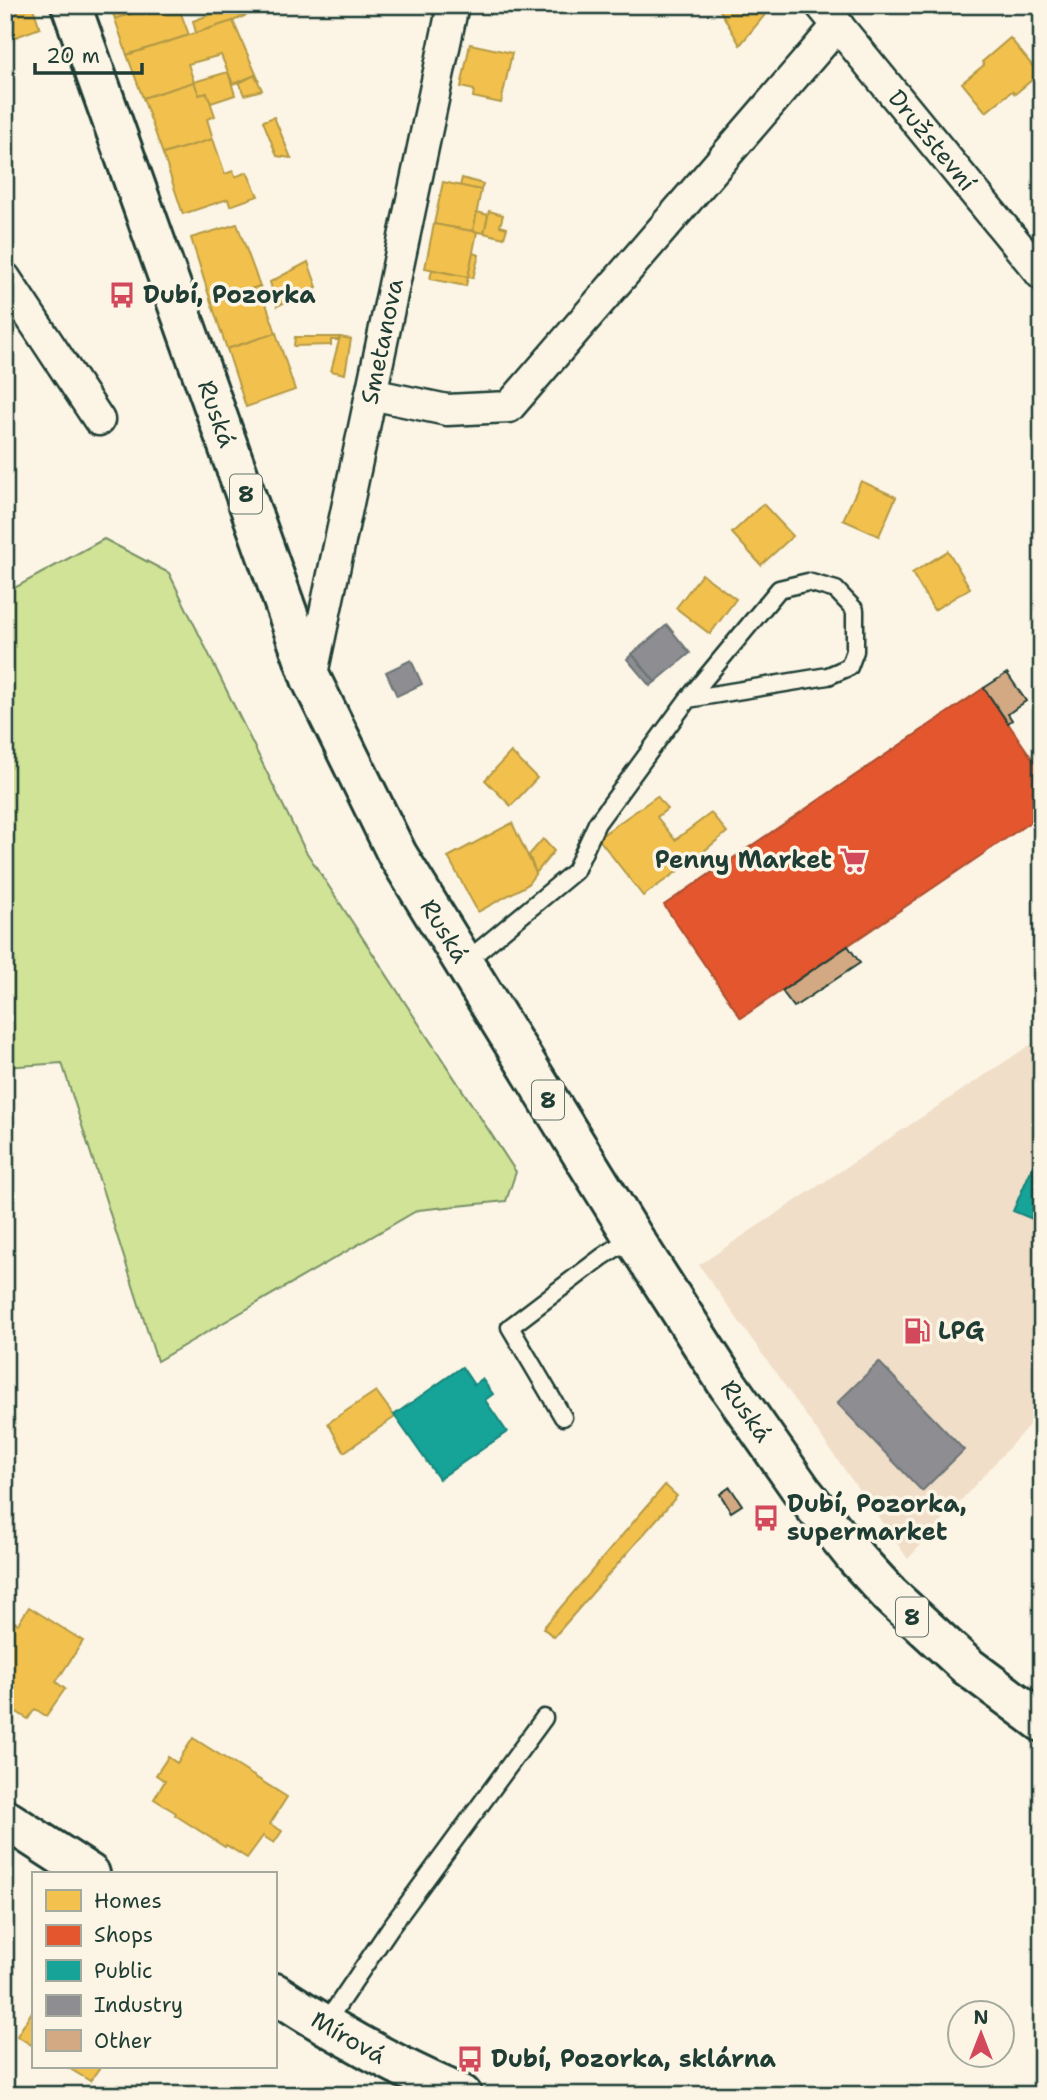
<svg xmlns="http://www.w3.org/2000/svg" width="1047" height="2100" font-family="'Shantell Sans',sans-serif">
  <rect width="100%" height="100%" fill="#fcf5e5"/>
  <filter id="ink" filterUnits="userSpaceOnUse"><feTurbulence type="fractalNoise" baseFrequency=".0143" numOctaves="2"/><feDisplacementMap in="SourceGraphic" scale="14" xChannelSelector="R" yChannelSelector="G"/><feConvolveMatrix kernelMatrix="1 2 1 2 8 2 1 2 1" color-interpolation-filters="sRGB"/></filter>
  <g filter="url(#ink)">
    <!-- built -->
    <polygon fill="#f0dec8" points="1042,1037 1042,1411 908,1559 699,1265"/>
    <!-- green -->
    <polygon fill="#d0e397" stroke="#789066" stroke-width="2" points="104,539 169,573 305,850 516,1172 506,1201 418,1210 157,1361 62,1063 5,1067 5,593"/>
    <!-- homes -->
    <g fill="#f2c14e" stroke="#b39946" stroke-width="2">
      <polygon points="5,5 32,5 40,28 5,41"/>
      <polygon points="110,5 159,5 115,19"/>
      <polygon points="159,5 196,5 180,11 189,35 127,55 115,19"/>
      <polygon points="717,5 773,5 740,45"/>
      <polygon points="259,7 261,9 233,21 196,33 193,21 228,8"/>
      <polygon points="233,21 259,81 255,75 233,84 221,55 188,64 194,82 143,98 127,55"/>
      <polygon points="1010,38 1039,74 1015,94 1012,91 986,112 962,83 984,65 982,62"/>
      <polygon points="470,44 512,53 501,103 473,97 474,90 461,87"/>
      <polygon points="228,72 235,95 211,103 207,93 199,95 194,82"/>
      <polygon points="255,75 262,90 244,95 239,83"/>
      <polygon points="194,82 199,95 207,93 215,116 207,119 213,139 163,154 143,98"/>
      <polygon points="274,117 291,158 277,156 263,121"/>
      <polygon points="213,139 225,174 233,171 235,177 247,172 258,196 230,206 228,199 183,214 163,154"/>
      <polygon points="462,178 483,184 481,190 460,186"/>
      <polygon points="443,182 481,190 473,231 434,224"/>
      <polygon points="489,211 503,215 500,226 507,228 504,238 484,233"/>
      <polygon points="477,212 488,215 484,233 473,231"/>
      <polygon points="237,224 260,286 211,302 191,238"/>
      <polygon points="434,224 477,232 468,277 425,268"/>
      <polygon points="473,253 479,255 473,278 468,277"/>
      <polygon points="308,262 317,287 277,306 270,282"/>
      <polygon points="432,270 468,277 466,286 430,279"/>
      <polygon points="260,286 276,333 227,349 211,302"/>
      <polygon points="276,333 295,390 246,407 227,349"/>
      <polygon points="295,337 340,337 339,340 331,340 331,345 294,346"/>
      <polygon points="340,337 351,339 345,374 331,371"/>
      <polygon points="861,481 896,497 879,536 843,520"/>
      <polygon points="763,504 793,536 761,565 732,533"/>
      <polygon points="948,551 970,588 934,610 912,573"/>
      <polygon points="702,574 736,599 710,634 676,608"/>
      <polygon points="511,752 537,778 511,806 485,780"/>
      <polygon points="657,796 667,809 657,817 675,840 711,813 727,832 692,861 643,896 598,838"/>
      <polygon points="512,823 536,873 527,885 478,912 448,857"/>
      <polygon points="543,839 554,851 536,873 529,855"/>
      <polygon points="376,1391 395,1417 344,1452 328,1423"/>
      <polygon points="665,1485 677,1496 554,1637 543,1628"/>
      <polygon points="29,1607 83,1641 56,1682 65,1689 46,1716 35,1709 28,1719 5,1705 5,1616 18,1624"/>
      <polygon points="193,1738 287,1797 270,1824 282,1831 274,1843 263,1836 247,1858 226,1845 225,1847 175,1815 176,1813 154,1799 165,1781 156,1775 168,1757 177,1763"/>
      <polygon points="33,2010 33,2046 17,2036"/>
      <polygon points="67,2067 100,2067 90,2081"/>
    </g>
    <!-- shops -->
    <polygon fill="#e4572e" stroke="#a94f30" stroke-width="2" points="984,688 1042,773 1042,814 741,1018 664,905"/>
    <!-- public -->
    <g fill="#17a398" stroke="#19847a" stroke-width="2">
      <polygon points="1042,1145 1042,1223 1013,1211"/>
      <polygon points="462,1367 474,1385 482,1379 493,1394 485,1400 507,1432 439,1479 394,1415"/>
    </g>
    <!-- industry -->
    <g fill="#8d8d92" stroke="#6c7576" stroke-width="2">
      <polygon points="667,625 690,653 655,682 632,654"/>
      <polygon points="632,654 655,682 650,686 627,659"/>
      <polygon points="411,660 422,684 397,696 386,672"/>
      <polygon points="879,1362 964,1450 922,1491 837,1403"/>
    </g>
    <!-- building -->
    <g fill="#d3a984" stroke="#1f3d34" stroke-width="2">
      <polygon points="1007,673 1026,701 1008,714 1012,720 1008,723 984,688"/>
      <polygon points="848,946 860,963 794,1007 782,991"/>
      <polygon points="730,1487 742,1505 731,1512 720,1494"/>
    </g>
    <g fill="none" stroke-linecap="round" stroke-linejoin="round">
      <!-- service casing -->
      <g stroke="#1f3d34" stroke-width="21">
        <g id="service">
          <polyline points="464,963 575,871 597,823 688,699 779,589 808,582 836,590 855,610 855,651 849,667 828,676 688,699"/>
          <polyline points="563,1417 510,1327 602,1257 633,1237"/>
          <polyline points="325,2024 390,1928 544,1718"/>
        </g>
      </g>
      <!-- minor casing -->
      <g stroke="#1f3d34" stroke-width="35">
        <g id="minor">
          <path id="s1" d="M821 5 1042 275"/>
          <polyline points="5,278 99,420"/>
          <polyline points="371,394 447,410 509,407 838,25"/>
          <path id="s2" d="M311 679 453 5"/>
        </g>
      </g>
      <!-- tertiary casing -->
      <g stroke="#1f3d34" stroke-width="44">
        <g id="tertiary">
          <polyline points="5,1819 90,1874"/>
          <path id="s3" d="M275 1993C334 2032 397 2067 462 2095"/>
        </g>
      </g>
      <!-- primary casing -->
      <g stroke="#1f3d34" stroke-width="44">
        <g id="primary">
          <path id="s4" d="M71 5 311 679 397 854 633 1237 728 1385 802 1491 856 1558 890 1595 967 1666 1042 1722"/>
        </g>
      </g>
      <!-- service -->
      <use href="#service" stroke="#fcf5e5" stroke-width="16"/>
      <!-- minor -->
      <use href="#minor" stroke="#fcf5e5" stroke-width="30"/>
      <!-- tertiary -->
      <use href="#tertiary" stroke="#fcf5e5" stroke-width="38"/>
      <!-- primary -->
      <use href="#primary" stroke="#fcf5e5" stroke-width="38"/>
    </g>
  </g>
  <!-- icons -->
  <defs>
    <g id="bus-bare" transform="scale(2.1)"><path d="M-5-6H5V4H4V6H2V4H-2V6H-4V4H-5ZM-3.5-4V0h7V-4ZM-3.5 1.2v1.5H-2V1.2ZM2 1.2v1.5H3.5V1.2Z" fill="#d1495b" stroke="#fcf5e5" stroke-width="2.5" paint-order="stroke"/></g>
    <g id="supermarket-bare" transform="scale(2.1)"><path d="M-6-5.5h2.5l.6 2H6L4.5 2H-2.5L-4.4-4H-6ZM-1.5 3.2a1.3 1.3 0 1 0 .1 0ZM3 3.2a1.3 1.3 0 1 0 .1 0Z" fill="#d1495b" stroke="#fcf5e5" stroke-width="2.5" paint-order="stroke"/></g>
    <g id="fuel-bare" transform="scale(2.1)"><path d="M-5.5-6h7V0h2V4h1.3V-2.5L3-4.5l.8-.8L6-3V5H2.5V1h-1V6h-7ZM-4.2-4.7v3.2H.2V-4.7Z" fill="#d1495b" stroke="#fcf5e5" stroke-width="2.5" paint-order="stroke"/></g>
  </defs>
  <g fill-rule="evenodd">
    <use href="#bus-bare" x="122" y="295"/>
    <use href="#supermarket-bare" x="853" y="860"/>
    <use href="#fuel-bare" x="917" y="1331"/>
    <use href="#bus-bare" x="766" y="1518"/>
    <use href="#bus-bare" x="470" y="2059"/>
  </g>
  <g text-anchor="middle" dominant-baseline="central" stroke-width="7" stroke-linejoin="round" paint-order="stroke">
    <!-- shield labels -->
    <g fill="#fcf5e5" stroke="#617469" stroke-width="2">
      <rect x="230" y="474.5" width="32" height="39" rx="5"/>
      <rect x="532" y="1080.5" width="32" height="39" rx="5"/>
      <rect x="896" y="1597.5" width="32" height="39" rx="5"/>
    </g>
    <g font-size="23" font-weight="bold" fill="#1f3d34">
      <text x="246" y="494">8</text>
      <text x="548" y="1100">8</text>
      <text x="912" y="1617">8</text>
    </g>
    <!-- street labels -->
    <g font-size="24" fill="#1f3d34" stroke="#fcf5e5">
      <text stroke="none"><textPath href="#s1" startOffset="175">Družstevní</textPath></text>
      <text stroke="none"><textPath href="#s2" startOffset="345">Smetanova</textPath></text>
      <text stroke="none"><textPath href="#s4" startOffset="434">Ruská</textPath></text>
      <text stroke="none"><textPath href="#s4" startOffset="1001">Ruská</textPath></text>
      <text stroke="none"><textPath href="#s4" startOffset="1568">Ruská</textPath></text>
      <text stroke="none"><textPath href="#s3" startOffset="86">Mírová</textPath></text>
    </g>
    <!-- poi labels -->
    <g font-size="24" font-weight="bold" fill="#1f3d34" stroke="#fcf5e5" text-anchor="start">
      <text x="143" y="295">Dubí, Pozorka</text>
      <text x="832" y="860" text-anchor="end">Penny Market</text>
      <text x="938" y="1331">LPG</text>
      <text x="787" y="1504">Dubí, Pozorka,<tspan x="787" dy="28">supermarket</tspan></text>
      <text x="491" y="2059">Dubí, Pozorka, sklárna</text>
    </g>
  </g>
  <!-- margin -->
  <rect width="1047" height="2100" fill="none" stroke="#fcf5e5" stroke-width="28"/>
  <rect x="14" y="14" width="1019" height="2072" fill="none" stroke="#1f3d34" stroke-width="2.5" filter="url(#ink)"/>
  <!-- legend -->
  <rect x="32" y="1872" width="245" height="196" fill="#fcf5e5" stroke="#a4ab9e" stroke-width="2"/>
  <rect x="46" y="1890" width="35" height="21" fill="#f2c14e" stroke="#a4ab9e" stroke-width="2"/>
  <text x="94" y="1908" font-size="21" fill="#1f3d34">Homes</text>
  <rect x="46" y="1925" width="35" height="21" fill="#e4572e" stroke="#a4ab9e" stroke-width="2"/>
  <text x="94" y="1942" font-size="21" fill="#1f3d34">Shops</text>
  <rect x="46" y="1960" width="35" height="21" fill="#17a398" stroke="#a4ab9e" stroke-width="2"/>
  <text x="94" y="1978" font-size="21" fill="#1f3d34">Public</text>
  <rect x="46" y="1995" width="35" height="21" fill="#8d8d92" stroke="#a4ab9e" stroke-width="2"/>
  <text x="94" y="2012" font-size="21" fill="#1f3d34">Industry</text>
  <rect x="46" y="2030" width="35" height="21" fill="#d3a984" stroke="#a4ab9e" stroke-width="2"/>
  <text x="94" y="2048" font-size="21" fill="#1f3d34">Other</text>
  <!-- north arrow -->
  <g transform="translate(981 2034)"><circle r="33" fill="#fcf5e5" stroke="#a4ab9e" stroke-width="2"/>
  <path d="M0-5L12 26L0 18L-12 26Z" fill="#d1495b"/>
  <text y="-10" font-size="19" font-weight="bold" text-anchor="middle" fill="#1f3d34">N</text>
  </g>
  <!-- scale -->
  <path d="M35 63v10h107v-10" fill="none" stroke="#1f3d34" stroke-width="3.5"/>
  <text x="46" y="63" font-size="21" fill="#1f3d34" stroke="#fcf5e5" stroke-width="5" paint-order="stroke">20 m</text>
</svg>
